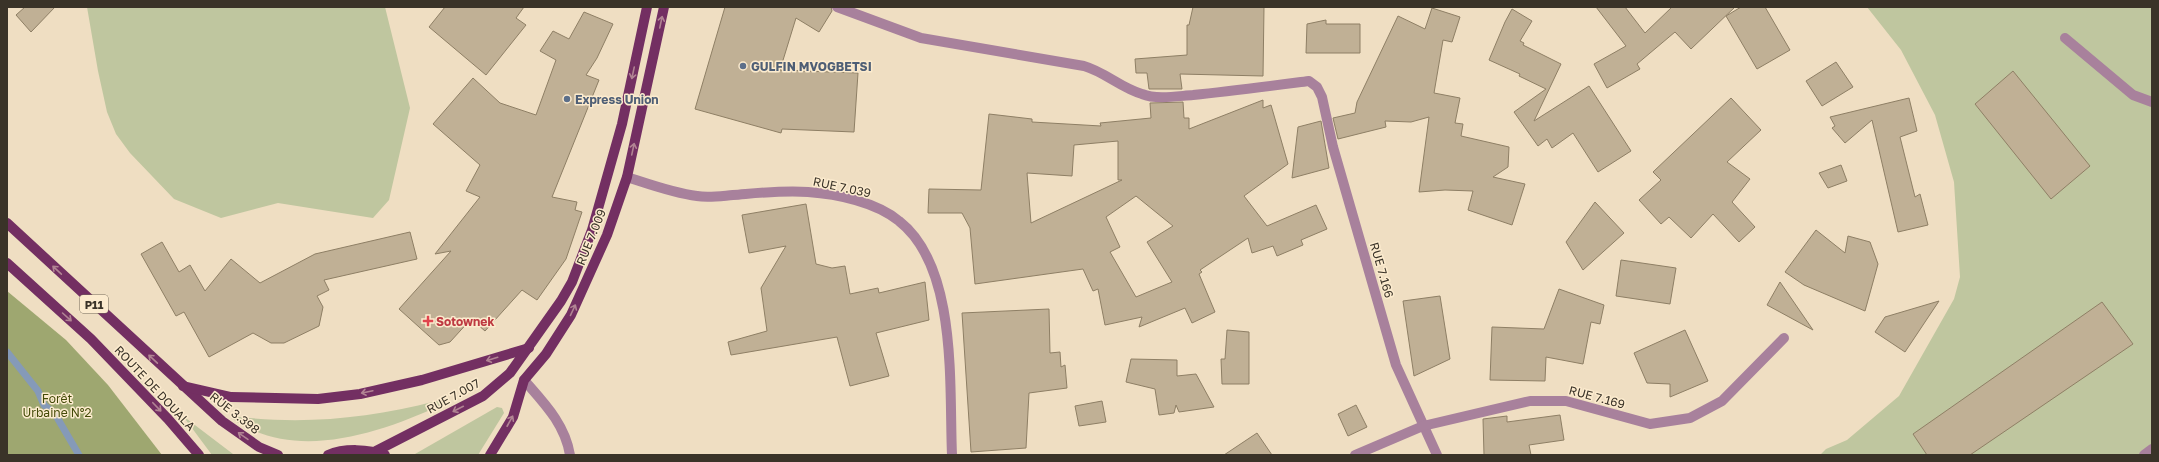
<svg xmlns="http://www.w3.org/2000/svg" width="2159" height="462" font-family="'Golos Text',sans-serif">
  <rect width="100%" height="100%" fill="#efdec2"/>
  <!-- green -->
  <g fill="#bfc69f">
    <polygon points="87,7 385,7 410,108 389,200 373,218 278,203 221,218 174,199 130,153 116,134 107,112 98,71"/>
    <polygon points="1867,7 2152,7 2152,455 1820,455 1826,449 1847,440 1899,396 1954,299 1960,277 1954,182 1935,115 1901,50"/>
    <path d="M436 401 442 402 441 405C376 435 293 462 231 418V416C301 425 367 419 436 401Z"/>
    <polygon points="497,407 502,408 504,413 478,455 415,454"/>
    <polygon points="183,416 233,454 237,455 212,455"/>
  </g>
  <!-- forest -->
  <polygon fill="#9ea770" points="7,291 66,340 108,385 162,455 7,455"/>
  <g fill="none" stroke-linecap="round" stroke-linejoin="round">
    <!-- stream -->
    <polyline stroke="#859ab8" stroke-width="7" points="7,352 38,391 44,405 55,414 79,455"/>
  </g>
  <!-- building -->
  <g fill="#c0b095" stroke="#8e7f65" fill-rule="evenodd">
    <polygon points="25,7 55,7 31,32 16,15"/>
    <polygon points="445,7 524,7 516,18 526,25 486,75 429,27"/>
    <polygon points="725,7 831,7 832,11 819,32 796,18 780,70 858,73 854,132 782,129 781,133 695,109"/>
    <polygon points="1193,7 1264,7 1263,76 1180,74 1182,89 1149,89 1147,73 1136,73 1135,59 1187,55 1187,25 1189,25"/>
    <polygon points="1596,7 1625,7 1645,33 1672,7 1735,7 1691,49 1675,32 1637,64 1640,69 1607,88 1594,64 1626,46"/>
    <polygon points="1741,7 1765,7 1790,50 1757,69 1726,16"/>
    <polygon points="1432,8 1460,17 1452,42 1443,40 1434,93 1460,98 1455,123 1463,124 1461,136 1509,147 1508,167 1493,177 1525,184 1512,225 1468,210 1473,191 1445,190 1419,192 1429,117 1411,122 1385,121 1386,127 1338,139 1333,118 1355,113 1357,102 1398,16 1425,29"/>
    <polygon points="1512,9 1532,21 1520,41 1524,43 1523,45 1561,64 1534,121 1589,86 1631,151 1598,172 1573,133 1552,148 1547,139 1538,146 1514,112 1546,89 1519,76 1520,74 1489,60 1505,22"/>
    <polygon points="584,12 613,24 597,58 586,75 599,80 552,197 577,202 575,210 582,212 566,259 537,300 522,290 485,331 471,319 450,342 439,345 399,309 451,251 435,254 480,197 466,191 480,165 433,124 473,78 500,103 536,115 556,60 540,51 553,31 569,39"/>
    <polygon points="1326,20 1326,24 1360,24 1360,53 1306,53 1307,24"/>
    <polygon points="1836,62 1853,87 1822,106 1806,81"/>
    <polygon points="2013,71 2090,166 2051,199 1975,104"/>
    <polygon points="1731,98 1761,130 1727,162 1750,179 1732,202 1755,227 1739,242 1713,214 1691,238 1669,217 1661,224 1639,200 1661,180 1653,172"/>
    <polygon points="1909,98 1917,131 1900,137 1915,197 1920,194 1928,225 1898,232 1872,120 1845,143 1832,128 1835,126 1830,117"/>
    <path d="M1263 100V108L1271 105 1288 164 1244 196 1267 226 1316 205 1327 229 1301 240 1303 245 1277 256 1273 246 1252 253 1248 238 1200 270 1202 272 1199 274 1215 312 1192 323 1185 308 1139 327 1142 317 1105 325 1098 289 1093 291 1083 269 975 284 970 228 962 213H928L929 189 981 190 989 114 1032 119V122L1101 126 1100 123 1151 118 1150 103 1183 102 1184 118H1189V129ZM1118 141V180H1122L1031 223 1027 173 1072 176 1074 145ZM1136 196 1173 226 1147 242 1172 282 1136 297 1110 252 1120 247 1106 217Z"/>
    <polygon points="1321,121 1329,168 1292,178 1298,127"/>
    <polygon points="1841,165 1847,181 1828,188 1819,173"/>
    <polygon points="1595,202 1624,233 1583,270 1566,242"/>
    <polygon points="806,204 816,264 832,268 845,266 850,294 878,288 879,293 925,282 929,320 876,333 889,376 850,386 837,337 731,355 728,342 767,331 761,288 786,246 749,253 742,215"/>
    <polygon points="1816,230 1845,253 1848,236 1870,242 1878,264 1865,311 1804,285 1785,272"/>
    <polygon points="410,232 417,259 324,280 329,290 317,296 323,307 319,326 284,343 271,343 253,333 209,357 184,312 176,316 141,254 162,242 179,272 190,265 205,291 231,259 260,283 315,254"/>
    <polygon points="1621,260 1676,268 1670,304 1616,296"/>
    <polygon points="1780,282 1813,330 1767,305"/>
    <polygon points="1559,289 1604,305 1600,324 1591,322 1583,364 1546,357 1545,381 1490,380 1492,327 1544,329"/>
    <polygon points="1440,296 1450,359 1414,376 1403,301"/>
    <polygon points="1939,301 1905,352 1875,332 1885,317"/>
    <polygon points="2102,302 2133,344 1970,455 1927,455 1913,434"/>
    <polygon points="1049,309 1050,353 1060,352 1061,367 1065,365 1067,388 1029,393 1026,448 971,452 962,313"/>
    <polygon points="1227,330 1249,332 1249,384 1222,384 1221,359 1225,359"/>
    <polygon points="1685,330 1708,381 1670,397 1670,384 1647,383 1634,353"/>
    <polygon points="1131,359 1177,360 1177,376 1196,374 1214,407 1179,412 1176,405 1174,413 1159,415 1155,389 1126,382"/>
    <polygon points="1102,401 1106,422 1079,426 1075,406"/>
    <polygon points="1356,405 1367,427 1348,436 1338,414"/>
    <polygon points="1560,415 1564,440 1529,445 1531,455 1484,455 1483,419 1507,416 1507,422"/>
    <polygon points="1257,433 1272,455 1224,455"/>
  </g>
  <g fill="none" stroke-linecap="round" stroke-linejoin="round">
    <!-- minor -->
    <g stroke="#a8819c" stroke-width="10">
      <path d="M837 7 921 38 1084 66C1105 72 1121 88 1142 94 1157 100 1178 96 1193 95 1232 91 1270 86 1309 81L1317 87 1322 97 1333 147 1396 365 1437 455"/>
      <polyline points="2065,38 2133,95 2152,102"/>
      <path d="M627 177C649 184 673 193 697 196 708 198 721 196 733 195 758 193 783 190 808 192 837 194 876 202 899 221 958 267 949 386 952 455"/>
      <path d="M524 380C544 403 565 424 570 455"/>
      <polyline points="1355,455 1423,426 1530,401 1566,401 1650,424 1690,418 1722,401 1784,338"/>
      <polyline points="2144,455 2152,449"/>
    </g>
    <!-- major -->
    <g stroke="#732f62" stroke-width="10">
      <polyline points="7,223 222,421 259,447 278,455"/>
      <polyline points="7,263 91,339 168,419 199,455"/>
      <polyline points="183,386 231,397 318,399 360,394 422,380 529,348"/>
      <polyline points="376,451 483,396 510,373 561,301 572,282 592,230 622,124 647,7"/>
      <path d="M328 455C344 448 369 449 385 455"/>
      <polyline points="490,455 513,417 524,380 546,354 571,315 607,235 627,177 664,7"/>
    </g>
  </g>
  <!-- one-way arrows -->
  <defs><path id="oneway-shaft" d="M-6 0H5M1.5-3L5.5 0L1.5 3" fill="none" stroke-width="1.6" stroke-linecap="round" stroke-linejoin="round"/></defs>
  <g stroke="#b18493">
    <use href="#oneway-shaft" transform="translate(661 22) rotate(-78)"/>
    <use href="#oneway-shaft" transform="translate(633 73) rotate(102)"/>
    <use href="#oneway-shaft" transform="translate(633 149) rotate(-78)"/>
    <use href="#oneway-shaft" transform="translate(57 270) rotate(-137)"/>
    <use href="#oneway-shaft" transform="translate(573 310) rotate(-65)"/>
    <use href="#oneway-shaft" transform="translate(67 317) rotate(42)"/>
    <use href="#oneway-shaft" transform="translate(153 359) rotate(-137)"/>
    <use href="#oneway-shaft" transform="translate(492 359) rotate(163)"/>
    <use href="#oneway-shaft" transform="translate(367 392) rotate(168)"/>
    <use href="#oneway-shaft" transform="translate(157 407) rotate(46)"/>
    <use href="#oneway-shaft" transform="translate(458 409) rotate(153)"/>
    <use href="#oneway-shaft" transform="translate(510 421) rotate(-61)"/>
    <use href="#oneway-shaft" transform="translate(243 436) rotate(-145)"/>
  </g>
  <!-- markers -->
  <g fill="#5c6f8a" stroke="#fcebce" stroke-width="1.5">
    <circle cx="743" cy="66" r="4"/>
    <circle cx="567" cy="99" r="4"/>
  </g>
  <path fill="#e0444e" stroke="#fcebce" stroke-width="1.5" d="M426 315h4v4h4v4h-4v4h-4v-4h-4v-4h4z"/>
  <g text-anchor="middle" dominant-baseline="central" stroke-width="3" stroke-linejoin="round" paint-order="stroke">
    <!-- shield labels -->
    <rect fill="#fcebce" stroke="#746a5a" stroke-width="1" x="80" y="295" width="28" height="18" rx="3"/>
    <g font-size="11" font-weight="bold" fill="#3a3328">
      <text x="94" y="304">P11</text>
    </g>
    <!-- service labels -->
    <g font-size="12" font-weight="bold" fill="#4e5e75" stroke="#fcebce" text-anchor="start">
      <text x="751" y="66">GULFIN MVOGBETSI</text>
      <text x="575" y="99">Express Union</text>
    </g>
    <!-- street labels -->
    <g font-size="12" fill="#3a3328" stroke="#fcebce">
      <text transform="translate(842 187) rotate(12)">RUE 7.039</text>
      <text transform="translate(591 237) rotate(-68)">RUE 7.009</text>
      <text transform="translate(1382 270) rotate(74)">RUE 7.166</text>
      <text transform="translate(155 388) rotate(47)">ROUTE DE DOUALA</text>
      <text transform="translate(453 396) rotate(-29)">RUE 7.007</text>
      <text transform="translate(1597 397) rotate(15)">RUE 7.169</text>
      <text transform="translate(235 413) rotate(38)">RUE 3.398</text>
    </g>
    <!-- health labels -->
    <g font-size="12" font-weight="bold" fill="#be3a42" stroke="#fcebce" text-anchor="start">
      <text x="436" y="321">Sotownek</text>
    </g>
    <!-- park labels -->
    <g font-size="12" fill="#434a07" stroke="#fcebce">
      <text x="57" y="398">Forêt<tspan x="57" dy="14">Urbaine N°2</tspan></text>
    </g>
  </g>
  <!-- border -->
  <rect width="2159" height="462" fill="none" stroke="#3a3328" stroke-width="16"/>
</svg>
